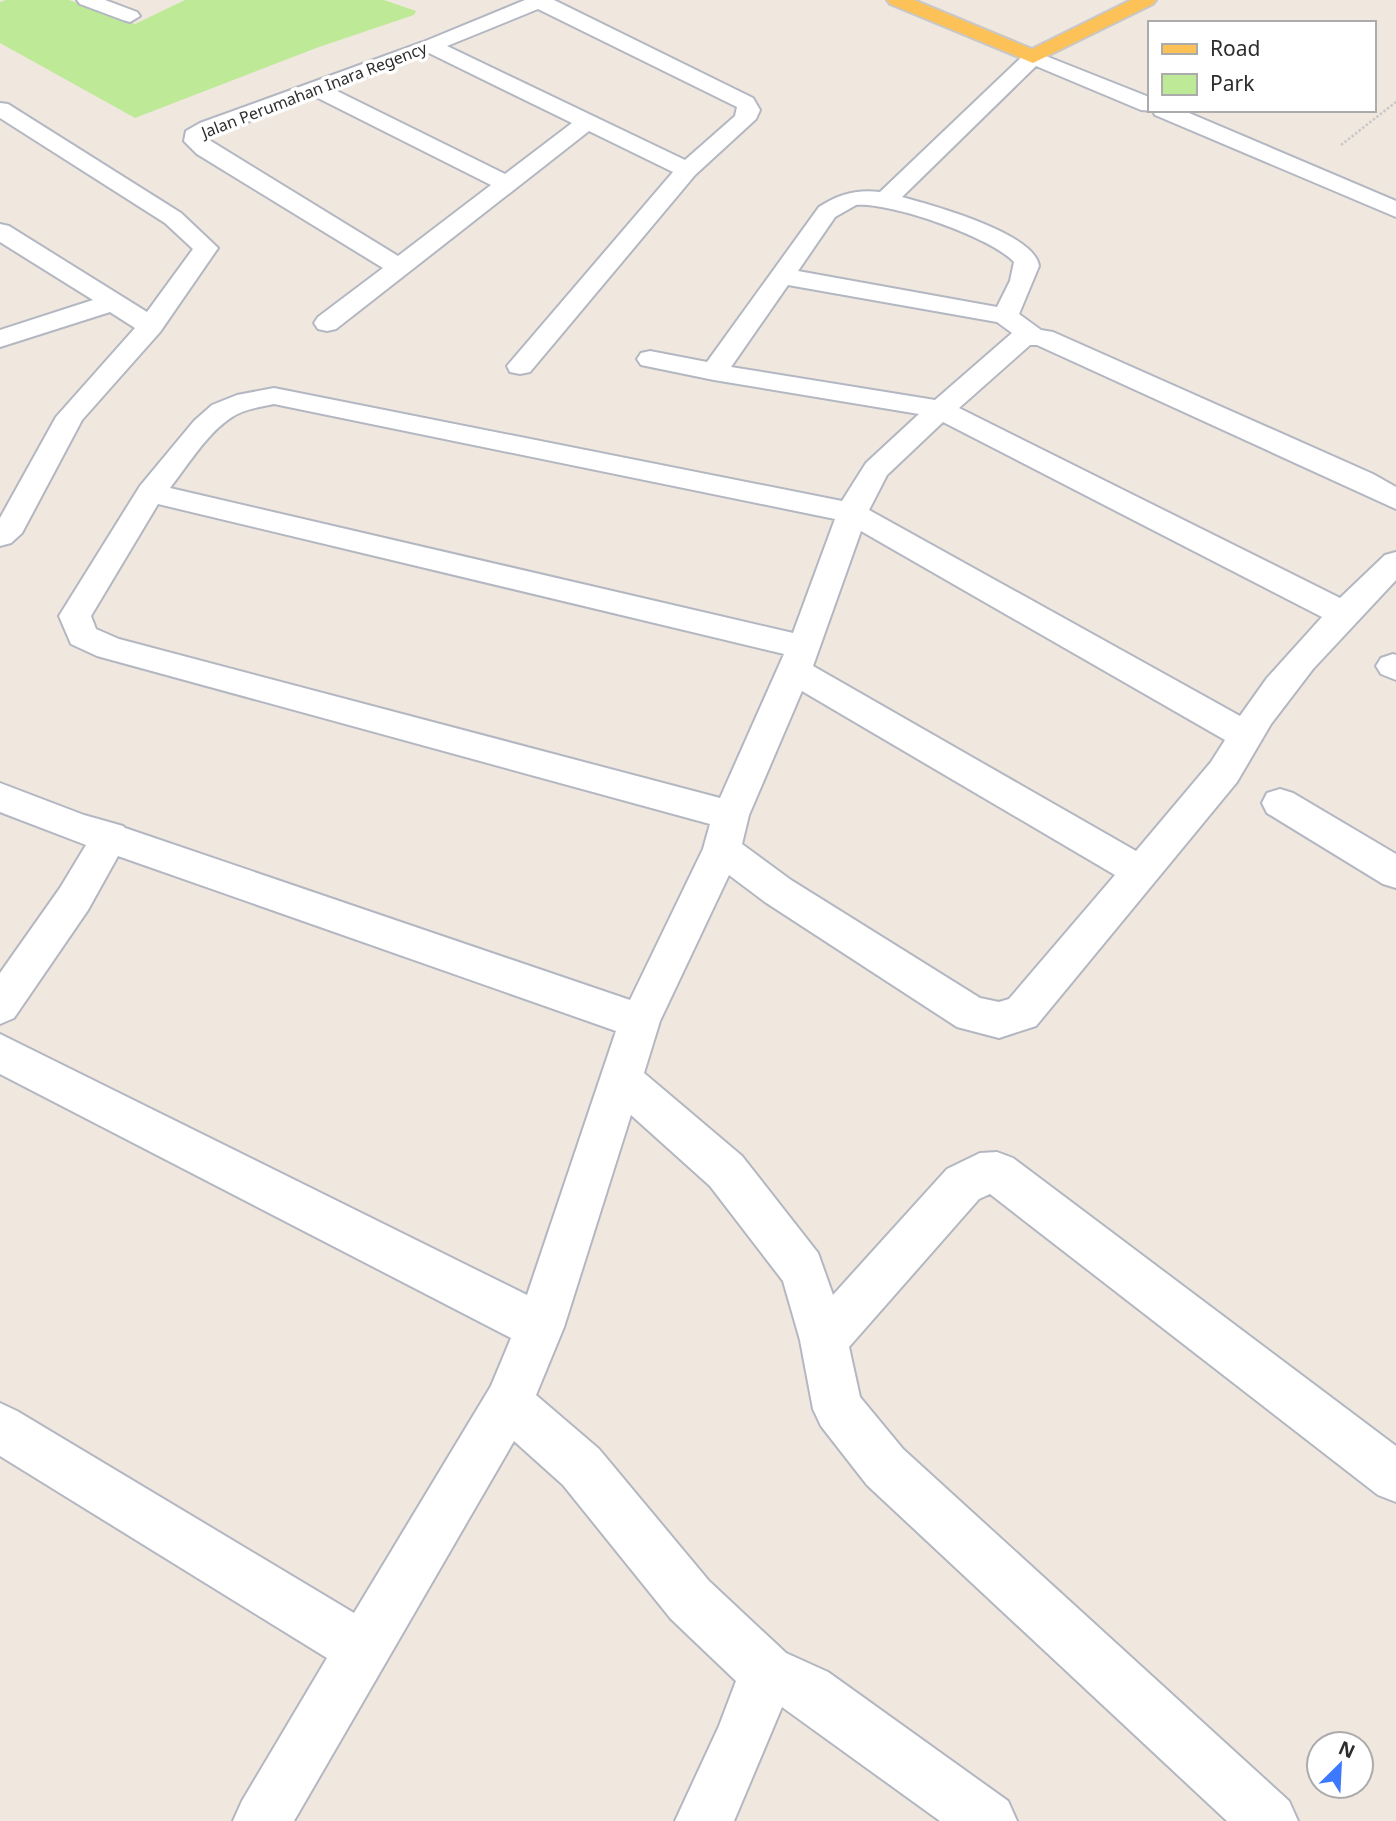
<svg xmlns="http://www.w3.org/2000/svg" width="1396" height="1821" font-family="'Noto Sans',sans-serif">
  <rect width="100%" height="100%" fill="#f0e7df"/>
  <!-- green -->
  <polygon fill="#beea98" points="6,0 69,0 135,24 185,0 384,0 416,11 414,15 319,47 135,118 0,43 0,2"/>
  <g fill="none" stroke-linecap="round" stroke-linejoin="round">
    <!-- minor casing -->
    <g stroke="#b3b7c2" stroke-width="4">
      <g id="minor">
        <polygon points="77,0 105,0 137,12 140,16 130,22 123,20 80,4"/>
        <path d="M554 0 753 98 760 110 756 119 695 175 530 372 520 374 510 372 507 366 673 172 589 131 336 329 327 331 318 329 314 323 318 317 383 268 197 154 184 141 186 131 200 123 423 42 525 0ZM538 9 737 107 735 116 685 160 447 46ZM429 53 572 123 505 174 333 89ZM314 96 491 185 398 256 206 138Z"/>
        <path d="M1033 51 1149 97V110H1182L1396 201V217L1155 115 1153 111 1141 110 1036 66 902 197C931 205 1035 233 1039 266L1019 314 1041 330 1053 332 1373 474 1396 487V509L1037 345H1030L959 408 1340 598 1385 555 1396 552V580L1313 669 1271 724 1237 782 1036 1026 999 1038 957 1027 765 902 729 875 660 1021 644 1073 742 1156 818 1253 833 1295 947 1169 980 1153 997 1152 1013 1158 1396 1446V1502L1378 1495 990 1194 979 1199 849 1347 860 1397 903 1449 1289 1801 1298 1821H1227L867 1485 821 1426 813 1409 800 1340 783 1281 710 1186 631 1115 564 1327 536 1395 599 1449 709 1581 786 1653 828 1672 1008 1801 1017 1821H940L782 1707 734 1821H675L719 1726 736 1681 671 1619 563 1485 514 1441 294 1821H233L242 1801 327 1658 0 1456V1403L17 1411 354 1613 491 1386 511 1338 0 1074V1034L527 1295 616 1031 118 856 88 910 14 1018 0 1024V973L60 888 86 845 0 812V783L84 815 123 826 125 828 630 1000 703 849 710 824 97 656 71 644 59 616 140 486 194 421 212 405 237 395 274 388 842 501 866 463 919 414 714 380 641 365 637 359 641 353 650 351 707 362 819 207C838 194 858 189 880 192L1026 53ZM856 205C890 202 991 237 1014 262L1010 281 997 307 798 271 835 217ZM788 285 997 322 1012 333 935 400 731 367ZM274 404 835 519 793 633 170 488C188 465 207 433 232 417 244 409 260 407 274 404ZM943 422 1322 617 1267 678 1240 716 869 510 887 475ZM158 504 784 654 720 798 119 639 96 629 91 616ZM861 531 1225 740 1211 762 1136 851 813 666ZM802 691 1115 875 1009 999 999 1002 980 998 791 880 742 844 749 815Z"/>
        <polygon points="0,103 8,104 181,213 218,248 160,332 82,420 22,533 11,543 0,546 0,518 56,417 135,328 110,312 0,347 0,330 93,300 0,242 0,224 9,226 147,312 193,249 165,223 0,118"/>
        <polygon points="1393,654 1396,655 1396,680 1381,674 1376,666 1381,658"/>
        <polygon points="1280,789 1293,793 1396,854 1396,888 1383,884 1267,813 1262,803 1267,793"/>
      </g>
    </g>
    <!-- major casing -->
    <g stroke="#c8c8c8" stroke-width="4">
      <polygon id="major" points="887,0 914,0 1032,49 1131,0 1156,0 1153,4 1033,63 890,4"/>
    </g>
    <!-- path -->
    <polyline stroke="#c8c8c8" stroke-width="2.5" stroke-dasharray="2.5 2" stroke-linecap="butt" points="1341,145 1396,102"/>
    <!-- minor -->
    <use href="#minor" fill="#fff" fill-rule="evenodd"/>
    <!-- major -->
    <use href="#major" fill="#fcc258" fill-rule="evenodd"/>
  </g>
  <g text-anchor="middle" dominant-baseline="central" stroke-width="7" stroke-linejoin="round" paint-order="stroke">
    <!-- far-street labels -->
    <g font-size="16" fill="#2d2d2d" stroke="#fff">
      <text transform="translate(314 90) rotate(-21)">Jalan Perumahan Inara Regency</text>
    </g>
  </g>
  <!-- legend -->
  <rect x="1148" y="21" width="228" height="91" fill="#ffffff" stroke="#ababab" stroke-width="2"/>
  <rect x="1162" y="44" width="35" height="10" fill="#fcc258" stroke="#ababab" stroke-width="2"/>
  <text x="1210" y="56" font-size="21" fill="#2d2d2d">Road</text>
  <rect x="1162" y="74" width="35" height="21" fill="#beea98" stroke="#ababab" stroke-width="2"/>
  <text x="1210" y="91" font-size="21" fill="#2d2d2d">Park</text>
  <!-- north arrow -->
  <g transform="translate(1340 1765) rotate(24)"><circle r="33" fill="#ffffff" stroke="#ababab" stroke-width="2"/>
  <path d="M0-5L12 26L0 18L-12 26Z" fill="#3d79ff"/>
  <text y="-10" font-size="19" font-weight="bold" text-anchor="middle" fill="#2d2d2d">N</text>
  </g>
</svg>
